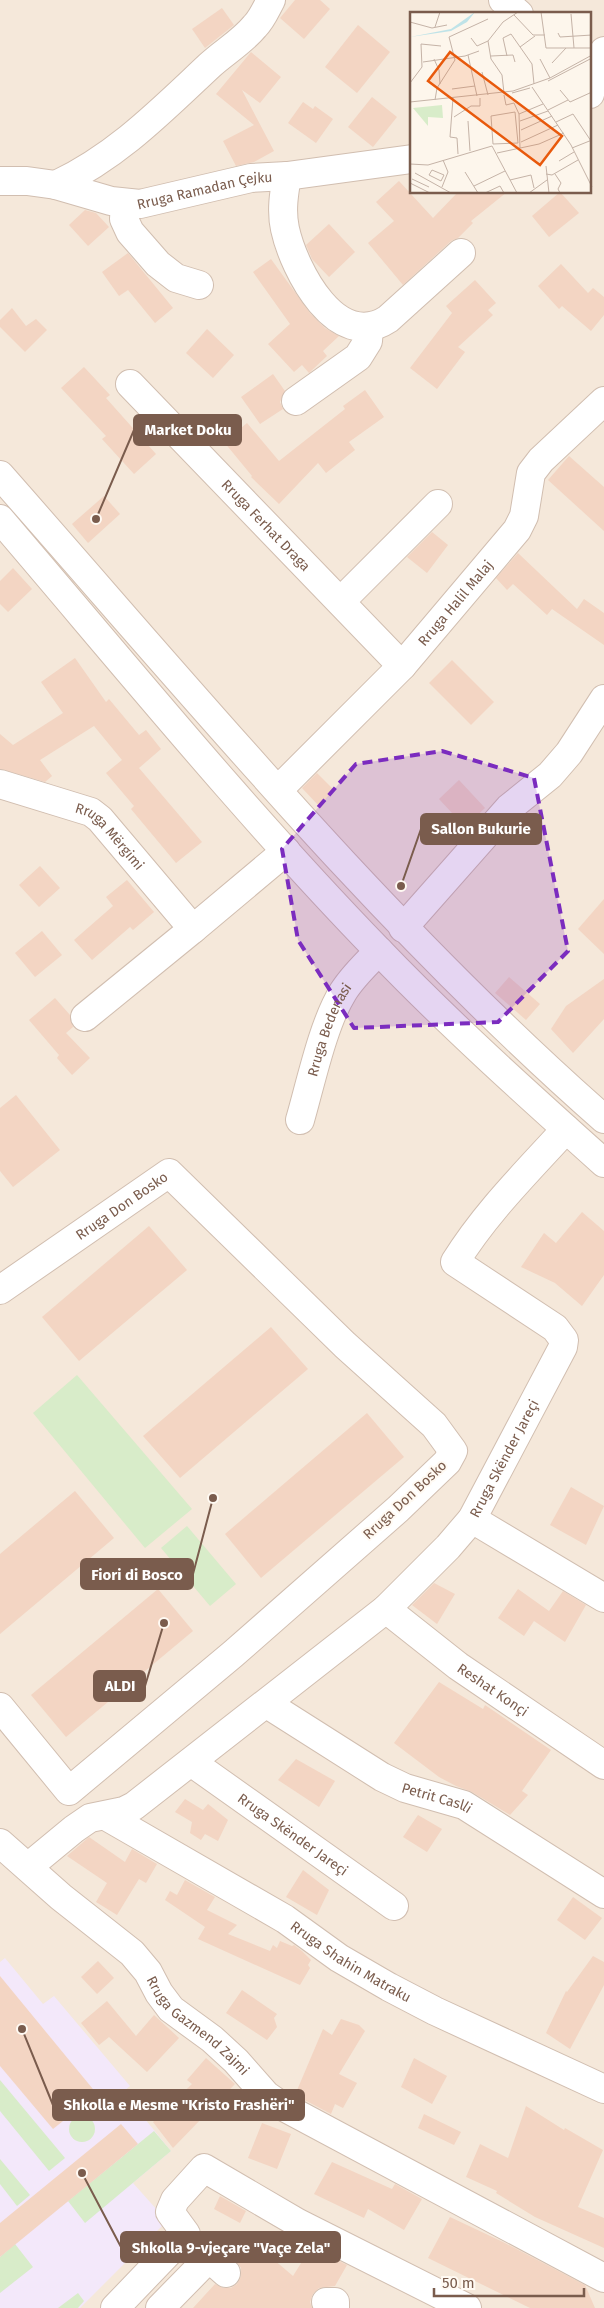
<svg xmlns="http://www.w3.org/2000/svg" width="604" height="2308" font-family="'Fira Sans',sans-serif">
  <rect width="100%" height="100%" fill="#fdf6ec"/>
  <!-- residential -->
  <path fill="#f5e8da" fill-rule="evenodd" d="M0 0H604V2308H0ZM412 14H590V192H412Z"/>
  <!-- education -->
  <polygon fill="#f3e8fa" points="5,1958 43,2004 54,1996 130,2086 123,2092 171,2151 133,2183 167,2221 80,2308 0,2308 0,1962"/>
  <!-- green -->
  <g fill="#d8ecc9">
    <polygon points="77,1375 192,1509 145,1548 33,1413"/>
    <polygon points="187,1526 236,1584 210,1606 161,1548"/>
    <polygon points="0,2080 65,2158 49,2171 0,2111"/>
    <circle cx="82" cy="2129" r="13"/>
    <polygon points="154,2131 171,2151 85,2223 68,2201"/>
    <polygon points="0,2159 30,2195 17,2206 0,2184"/>
    <polygon points="15,2244 33,2267 0,2293 0,2257"/>
    <polygon points="78,2293 84,2301 78,2308 58,2308"/>
  </g>
  <!-- building -->
  <g fill="#f3d5c3">
    <polygon points="295,0 320,0 330,9 304,39 280,18"/>
    <polygon points="222,8 234,25 205,48 192,29"/>
    <polygon points="358,25 390,52 357,93 325,67"/>
    <polygon points="251,52 281,77 260,103 242,90 274,151 254,162 236,166 223,141 254,125 216,94"/>
    <polygon points="372,97 397,117 373,147 348,127"/>
    <polygon points="303,102 313,109 315,106 333,119 316,143 288,123"/>
    <polygon points="399,181 433,218 458,192 507,192 471,221 473,223 458,238 451,241 403,285 368,243 394,221 376,202"/>
    <polygon points="560,192 579,213 549,237 532,216"/>
    <polygon points="85,210 96,213 109,227 88,246 69,225"/>
    <polygon points="329,224 355,252 329,277 312,259 306,245"/>
    <polygon points="128,253 173,308 155,323 128,290 119,296 102,272"/>
    <polygon points="271,259 310,313 325,328 339,336 323,351 327,356 309,373 302,365 294,372 268,344 290,324 253,272"/>
    <polygon points="561,264 588,293 593,288 604,297 604,315 591,331 562,306 559,309 538,286"/>
    <polygon points="475,280 496,303 488,310 493,315 458,347 465,352 437,389 410,368 452,313 446,306"/>
    <polygon points="12,308 26,326 36,319 47,330 25,352 0,327 0,320"/>
    <polygon points="207,329 234,355 213,378 186,353"/>
    <polygon points="84,367 110,395 106,398 156,454 134,474 102,439 106,436 61,388"/>
    <polygon points="273,374 285,391 280,402 283,409 260,424 241,397"/>
    <polygon points="365,390 384,417 349,442 355,450 326,473 318,463 279,504 251,477 252,476 224,442 247,423 279,461 345,409 343,406"/>
    <polygon points="569,456 604,487 604,531 548,480"/>
    <polygon points="104,496 120,514 88,543 72,524"/>
    <polygon points="432,532 448,545 427,573 407,557"/>
    <polygon points="518,553 577,609 584,599 604,613 604,645 552,609 547,615 513,584 507,590 496,578"/>
    <polygon points="13,568 32,589 8,612 0,604 0,581"/>
    <polygon points="75,658 106,702 109,699 139,735 146,730 161,749 139,768 202,842 176,863 131,809 134,806 106,773 122,760 94,726 40,760 52,776 45,782 0,769 0,734 13,745 63,713 41,682"/>
    <polygon points="452,660 494,702 471,725 429,683"/>
    <polygon points="317,773 334,790 319,806 302,788"/>
    <polygon points="459,780 485,808 465,827 439,799"/>
    <polygon points="40,866 60,888 39,907 19,885"/>
    <polygon points="127,880 154,912 133,930 130,927 92,960 74,940 113,906 106,897"/>
    <polygon points="604,899 604,954 578,929"/>
    <polygon points="42,931 62,955 35,977 15,953"/>
    <polygon points="509,977 540,1004 526,1020 495,993"/>
    <polygon points="604,979 604,1019 573,1053 551,1029 566,1006"/>
    <polygon points="55,998 70,1015 73,1027 66,1033 90,1058 72,1075 57,1058 59,1055 29,1020"/>
    <polygon points="16,1095 60,1150 13,1187 0,1171 0,1108"/>
    <polygon points="582,1212 604,1231 604,1275 582,1306 555,1283 521,1267 544,1233 556,1243"/>
    <polygon points="149,1226 187,1270 79,1361 42,1317"/>
    <polygon points="271,1327 308,1369 180,1478 143,1436"/>
    <polygon points="367,1413 404,1457 261,1578 225,1534"/>
    <polygon points="571,1487 604,1506 586,1545 550,1525"/>
    <polygon points="75,1491 114,1538 0,1634 0,1554"/>
    <polygon points="434,1583 455,1594 437,1624 412,1605"/>
    <polygon points="158,1589 193,1631 66,1737 31,1695"/>
    <polygon points="518,1589 549,1611 563,1591 586,1605 565,1642 534,1621 524,1636 498,1618"/>
    <polygon points="439,1682 483,1709 485,1705 551,1750 522,1791 528,1795 510,1815 472,1792 456,1786 439,1777 394,1743"/>
    <polygon points="296,1759 335,1781 319,1807 278,1780"/>
    <polygon points="185,1799 203,1810 208,1804 228,1820 218,1841 205,1834 201,1840 190,1833 192,1822 175,1812"/>
    <polygon points="418,1815 442,1829 427,1852 403,1837"/>
    <polygon points="89,1837 125,1862 132,1849 157,1864 146,1883 139,1879 117,1915 96,1902 107,1883 67,1856"/>
    <polygon points="303,1870 329,1890 317,1915 286,1897"/>
    <polygon points="185,1880 215,1897 207,1910 237,1925 228,1934 270,1951 273,1945 277,1948 280,1941 292,1946 294,1945 302,1951 311,1960 308,1965 310,1968 300,1985 198,1939 205,1927 165,1900 170,1891 177,1895"/>
    <polygon points="573,1897 602,1918 585,1940 557,1920"/>
    <polygon points="593,1956 604,1962 604,1985 570,2049 546,2033 566,1991 567,1992"/>
    <polygon points="98,1961 114,1978 97,1994 81,1977"/>
    <polygon points="0,1976 97,2094 53,2129 0,2066"/>
    <polygon points="242,1990 277,2014 274,2018 277,2027 267,2040 226,2013"/>
    <polygon points="107,2001 136,2036 154,2015 179,2038 147,2072 109,2037 99,2045 81,2023"/>
    <polygon points="341,2019 359,2025 365,2031 339,2074 357,2083 343,2108 335,2104 331,2114 295,2095 323,2029 332,2035"/>
    <polygon points="206,2058 235,2084 173,2148 153,2122 192,2084 187,2080"/>
    <polygon points="414,2058 447,2076 432,2104 401,2087"/>
    <polygon points="526,2106 564,2130 565,2128 603,2150 578,2207 604,2218 604,2248 535,2217 496,2193 497,2191 466,2177 480,2144 508,2158"/>
    <polygon points="424,2114 461,2132 454,2145 418,2128"/>
    <polygon points="262,2123 291,2134 277,2169 248,2158"/>
    <polygon points="121,2124 138,2144 0,2257 0,2223"/>
    <polygon points="332,2162 392,2189 395,2184 422,2199 404,2230 368,2209 364,2218 314,2194"/>
    <polygon points="220,2196 246,2211 240,2223 214,2209"/>
    <polygon points="450,2217 503,2242 585,2285 595,2308 530,2308 428,2258"/>
    <polygon points="253,2242 293,2276 311,2247 347,2265 335,2286 319,2288 313,2294 310,2302 312,2308 193,2308 215,2284 223,2288 231,2288 237,2284 241,2276 241,2268 236,2261"/>
  </g>
  <g fill="none" stroke-linecap="round" stroke-linejoin="round">
    <!-- minor casing -->
    <g stroke="#d1beb0" stroke-width="30">
      <g id="minor">
        <polyline points="503,0 519,14"/>
        <polyline points="590,94 596,64 604,51"/>
        <path d="M287 176C284 193 281 211 285 229 294 270 337 353 388 319L461 253"/>
        <path id="s1" d="M0 181H27L56 185 111 201 140 204 251 178 287 176 412 159"/>
        <path d="M56 185C117 156 160 112 209 66 224 52 242 42 255 26 262 19 266 9 271 0"/>
        <polyline points="125,203 124,219 130,232 158,264 176,278 199,285"/>
        <path id="s2" d="M130 384 402 666"/>
        <polyline points="296,401 358,357 368,341 369,327"/>
        <path d="M0 475C194 695 383 925 604 1119"/>
        <path d="M0 519C124 664 245 813 378 950 450 1025 527 1094 604 1163"/>
        <polyline points="341,601 438,504"/>
        <path id="s3" d="M0 784 91 812 100 819 193 929 286 851"/>
        <path id="s4" d="M278 790 402 666 517 530 524 516 531 473 541 460 604 401"/>
        <polyline points="403,928 509,808 550,775 569,753 604,699"/>
        <polyline points="85,1017 193,929"/>
        <path id="s5" d="M300 1120C311 1082 323 1024 343 992 353 976 366 964 379 951"/>
        <path id="s6" d="M0 1290 169 1173 345 1345 434 1425 453 1451 447 1462 398 1509 233 1654 69 1791 0 1707"/>
        <polyline points="472,1519 604,1598"/>
        <path id="s7" d="M386 1609 458 1666 604 1765"/>
        <path id="s8" d="M267 1704 382 1777 405 1788 464 1805 604 1894"/>
        <path id="s9" d="M191 1762 394 1906"/>
        <path id="s10" d="M106 1816 285 1919 339 1958 389 1987 435 2011 604 2089"/>
        <path id="s11" d="M0 1843 61 1897 132 1953 148 1972 159 1993 171 2009 212 2039 236 2061 266 2095 282 2106 604 2278"/>
        <path id="s12" d="M28 1867 74 1829 90 1818 124 1811 134 1806 386 1609 448 1547 472 1519 563 1347 564 1340 555 1328 455 1262C486 1212 527 1172 566 1129"/>
        <polyline points="326,2302 335,2302 335,2308"/>
        <polyline points="115,2308 186,2234 170,2212 175,2200 204,2168 298,2223 467,2308"/>
        <polyline points="160,2308 209,2258 226,2273"/>
      </g>
    </g>
    <!-- minor -->
    <use href="#minor" stroke="#fff" stroke-width="28"/>
  </g>
  <!-- marked area -->
  <path fill="#7b2cbf" fill-opacity="0.2" stroke="#7b2cbf" stroke-width="4" stroke-dasharray="10 6" stroke-linejoin="round" d="M442 751 534 778 568 951 498 1022 354 1028 298 940 282 849 356 764Z"/>
  <g text-anchor="middle" dominant-baseline="central" stroke-width="4" stroke-linejoin="round" paint-order="stroke">
    <!-- street labels -->
    <g font-size="14" fill="#7a5c4d" stroke="#fffaf3">
      <text stroke="none"><textPath href="#s1" startOffset="209">Rruga Ramadan Çejku</textPath></text>
      <text stroke="none"><textPath href="#s2" startOffset="196">Rruga Ferhat Draga</textPath></text>
      <text stroke="none"><textPath href="#s4" startOffset="258">Rruga Halil Malaj</textPath></text>
      <text stroke="none"><textPath href="#s3" startOffset="125">Rruga Mërgimi</textPath></text>
      <text stroke="none"><textPath href="#s5" startOffset="95">Rruga Bedenasi</textPath></text>
      <text stroke="none"><textPath href="#s6" startOffset="148">Rruga Don Bosko</textPath></text>
      <text stroke="none"><textPath href="#s12" startOffset="638">Rruga Skënder Jareçi</textPath></text>
      <text transform="translate(405 1500) rotate(-43)">Rruga Don Bosko</text>
      <text stroke="none"><textPath href="#s7" startOffset="134">Reshat Konçi</textPath></text>
      <text stroke="none"><textPath href="#s8" startOffset="195">Petrit Caslli</textPath></text>
      <text stroke="none"><textPath href="#s9" startOffset="125">Rruga Skënder Jareçi</textPath></text>
      <text stroke="none"><textPath href="#s10" startOffset="285">Rruga Shahin Matraku</textPath></text>
      <text stroke="none"><textPath href="#s11" startOffset="271">Rruga Gazmend Zajmi</textPath></text>
    </g>
  </g>
  <!-- overview -->
  <g transform="translate(410 12)">
    <rect width="181" height="181" fill="#fdf6ec"/>
    <path d="M32 93 33 106 18 105V114L3 96Z" fill="#d8ecc9"/>
    <path d="M65 0 57 10 41 19 0 25 41 17Z" fill="#bfe3e8"/>
    <path fill="none" stroke="#c5b3a7" stroke-width="1" d="M131 0 136 36M161 2 164 36M104 3 123 23H135M0 10 22 16 37 13M25 15 30 0M148 21 150 25 182 23M61 26 67 34 78 29M110 35 125 24M136 36H180M58 43 67 84M81 44 103 43 105 50M97 44 93 26 101 22 122 52 124 72M24 47 29 58 30 72M130 47 140 66M13 50 55 44 69 39M142 51 156 36M72 60 78 83M138 69 182 46M0 71 12 55 11 32 31 34M122 75 161 133 182 175M42 77 65 74M150 78 160 90 182 80M94 81 92 63 81 47 78 29 93 10 108 0M102 81 120 76M94 83 96 93 104 91 109 102 110 136M43 86 40 125 47 126 48 142M25 88 27 76 45 48 39 25 78 7M0 90 103 79 140 66 182 43M138 98 158 88M105 100 108 131 83 132 81 104ZM109 102 133 92M44 105 61 94H70V86M58 109 60 139M110 109 138 99M146 110 163 102 181 129M111 118 142 104M111 130 148 113M162 136 182 128M87 141 129 132 154 121M149 149 164 140M0 152 18 153 82 134 107 181M136 154 139 181M22 158 34 163 31 169 19 163ZM55 160 68 181M5 161 41 181M136 162 142 163 168 148M145 162 151 171 148 177 150 181M2 167 19 175M100 168 121 163 124 176M0 171 20 181M64 174 95 159M32 175 38 160 33 148M75 181 90 174 94 181M119 181 137 168"/>
    <path fill="#e8590c" fill-opacity="0.15" stroke="#e8590c" stroke-width="2.5" d="M40 40 152 124 130 153 18 69Z"/>
    <rect width="181" height="181" fill="none" stroke="#7a5c4d" stroke-width="2.5"/>
  </g>
  <!-- callouts -->
  <path fill="none" stroke="#7a5c4d" stroke-width="2" d="M96 519L134 430M401 886L421 829M213 1498L193 1574M164 1623L145 1686M22 2029L53 2105M82 2173L121 2247"/>
  <g fill="#7a5c4d" stroke="#fffaf3" stroke-width="2">
    <circle cx="96" cy="519" r="5"/>
    <circle cx="401" cy="886" r="5"/>
    <circle cx="213" cy="1498" r="5"/>
    <circle cx="164" cy="1623" r="5"/>
    <circle cx="22" cy="2029" r="5"/>
    <circle cx="82" cy="2173" r="5"/>
  </g>
  <g fill="#7a5c4d" stroke="#7a5c4d" stroke-width="2">
    <rect x="134" y="415" width="107" height="30" rx="5"/>
    <rect x="421" y="814" width="120" height="30" rx="5"/>
    <rect x="81" y="1559" width="112" height="30" rx="5"/>
    <rect x="94" y="1671" width="51" height="30" rx="5"/>
    <rect x="53" y="2090" width="251" height="30" rx="5"/>
    <rect x="121" y="2232" width="219" height="30" rx="5"/>
  </g>
  <g font-size="15" text-anchor="middle" font-weight="bold" fill="#fff">
    <text x="188" y="435">Market Doku</text>
    <text x="481" y="834">Sallon Bukurie</text>
    <text x="137" y="1580">Fiori di Bosco</text>
    <text x="120" y="1691">ALDI</text>
    <text x="179" y="2110">Shkolla e Mesme "Kristo Frashëri"</text>
    <text x="231" y="2253">Shkolla 9-vjeçare "Vaçe Zela"</text>
  </g>
  <!-- scale -->
  <path d="M434 2288v8h150v-8" fill="none" stroke="#7a5c4d" stroke-width="2.5"/>
  <text x="442" y="2288" font-size="15" fill="#7a5c4d" stroke="#fffaf3" stroke-width="4" paint-order="stroke">50 m</text>
</svg>
